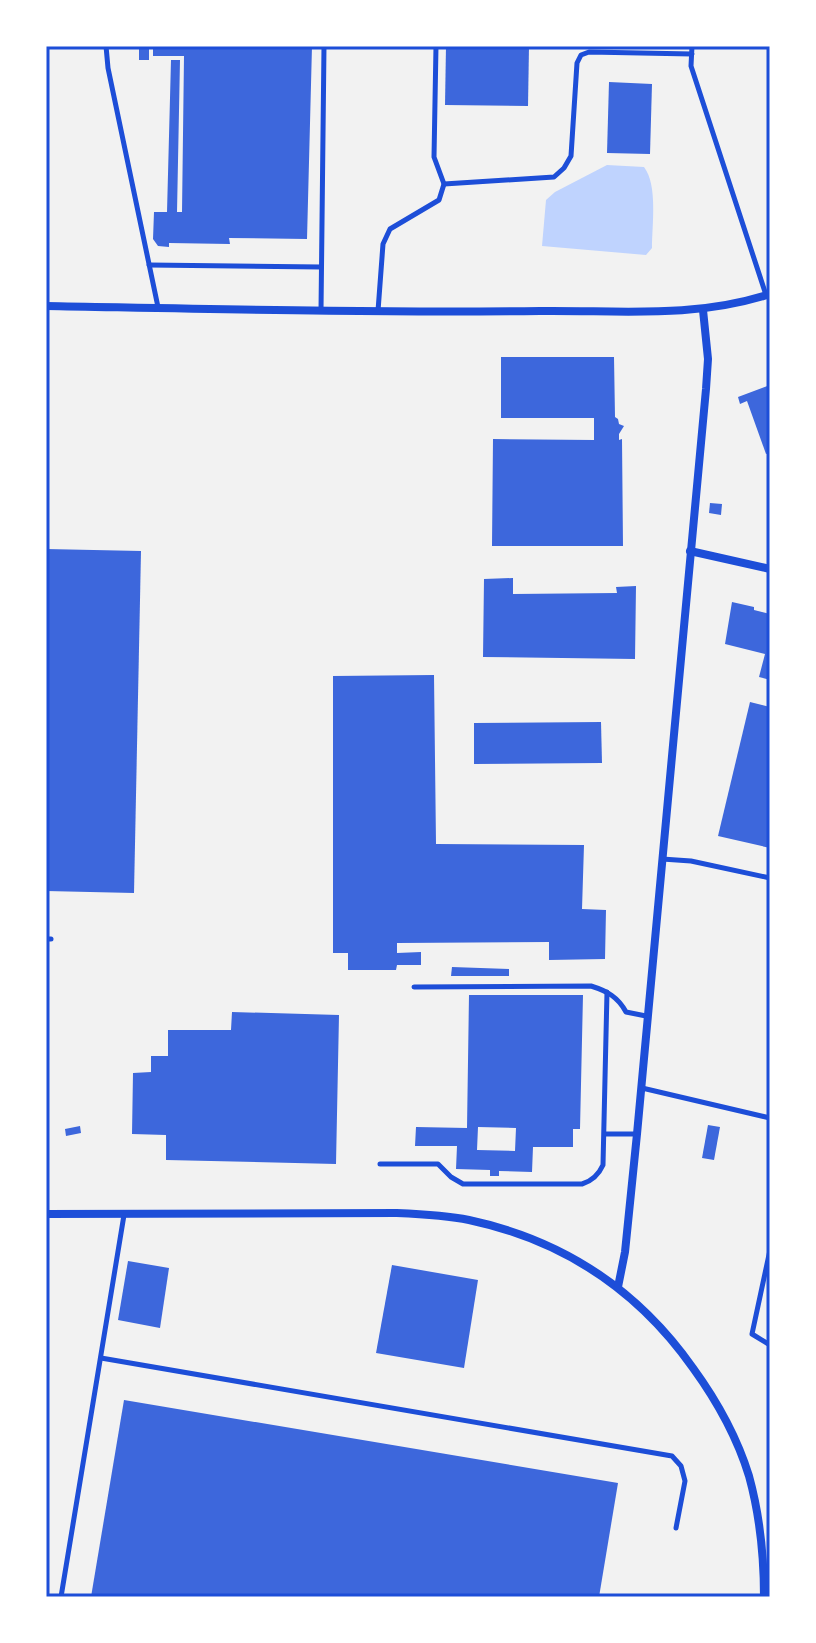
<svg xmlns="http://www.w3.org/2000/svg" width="816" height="1643" font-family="'IBM Plex Serif',serif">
  <rect width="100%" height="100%" fill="#f2f2f2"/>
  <!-- water -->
  <path fill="#bfd3fe" d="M607 165 644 167C658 185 652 226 652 248L646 255 542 246 546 200 555 192Z"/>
  <!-- building -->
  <g fill="#3d67dc" fill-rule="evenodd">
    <rect x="139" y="46" width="10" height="14"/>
    <polygon points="153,46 312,46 307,239 229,238 230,244 169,243 169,247 158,246 153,239 154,212 167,212 171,60 180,60 177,212 182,212 184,56 153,56"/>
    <polygon points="446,46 529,46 528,106 445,105"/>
    <polygon points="609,82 652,84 650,154 607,153"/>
    <polygon points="501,357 614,357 615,417 618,419 619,424 624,426 619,434 619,440 622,439 623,546 492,546 493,439 594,440 594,418 501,418"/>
    <polygon points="770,385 770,453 766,454 747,401 740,404 738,397"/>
    <polygon points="710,503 722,504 721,515 709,513"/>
    <polygon points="46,549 141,551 134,893 46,891"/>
    <polygon points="513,578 513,594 617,593 616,587 636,586 635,659 483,657 484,579"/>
    <polygon points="732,602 754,607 754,610 770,614 770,680 759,677 765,654 725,644"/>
    <polygon points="434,675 436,844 584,845 582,909 606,910 605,959 549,960 549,942 397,943 397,953 421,952 421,965 397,965 396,970 348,970 348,953 333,953 333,676"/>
    <polygon points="750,702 770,707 770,848 718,836"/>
    <polygon points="601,722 602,763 474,764 474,723"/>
    <polygon points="452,967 509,969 509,976 451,976"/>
    <path d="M469 995H583L580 1129H573V1147H533L532 1172 499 1171V1176H490V1170L456 1169 457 1146H415L416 1127 467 1128ZM478 1127 516 1128 515 1151 477 1150Z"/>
    <polygon points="232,1012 339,1015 336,1164 166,1160 166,1135 132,1134 133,1073 151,1072 151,1056 168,1056 168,1030 231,1030"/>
    <polygon points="708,1125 720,1127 714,1160 702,1158"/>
    <polygon points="80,1126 81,1133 66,1136 65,1129"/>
    <polygon points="128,1261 169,1268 160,1328 118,1320"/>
    <polygon points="392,1265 478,1280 464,1368 376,1353"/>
    <polygon points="124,1400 618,1483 599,1597 91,1597"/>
  </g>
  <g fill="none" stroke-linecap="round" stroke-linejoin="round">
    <!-- service -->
    <g stroke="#1d4ed8" stroke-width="5">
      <polyline points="106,46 108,68 158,307"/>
      <polyline points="692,46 691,66 766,295"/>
      <polyline points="444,184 554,177 564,168 571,156 577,63 581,55 589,52 692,54"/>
      <polyline points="149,265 321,267"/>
      <polyline points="321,311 324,46"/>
      <polyline points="378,311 383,244 390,229 439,200 444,184 434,157 436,46"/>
      <polyline points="662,859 691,861 770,878"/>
      <polyline points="46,939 51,939"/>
      <path d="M414 987 591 986C607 991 618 997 626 1012L646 1016"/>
      <polyline points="642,1088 770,1118"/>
      <polyline points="605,1134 637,1134"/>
      <path d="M380 1164H438L451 1177 463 1184H582C592 1181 599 1174 603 1165L607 992"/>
      <polyline points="770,1250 752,1334 770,1345"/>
      <polyline points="101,1358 672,1456 681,1466 685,1481 676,1528"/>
      <polyline points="61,1597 124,1215"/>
    </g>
    <!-- minor -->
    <g stroke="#1d4ed8" stroke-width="8">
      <path d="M46 306C211 309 375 313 540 311 619 310 693 319 770 294"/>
      <polyline points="690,551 770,569"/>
      <path d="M46 1214 396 1213C420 1214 445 1215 469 1220 563 1240 638 1290 693 1368 717 1401 737 1437 749 1476 760 1516 764 1555 764 1597"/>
      <polyline points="618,1287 625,1252 637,1134 706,389 708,359 703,310"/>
    </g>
  </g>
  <!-- border -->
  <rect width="816" height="1643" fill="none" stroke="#ffffff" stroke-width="96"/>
  <rect x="48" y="48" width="720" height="1547" fill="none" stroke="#1d4ed8" stroke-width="3"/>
</svg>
